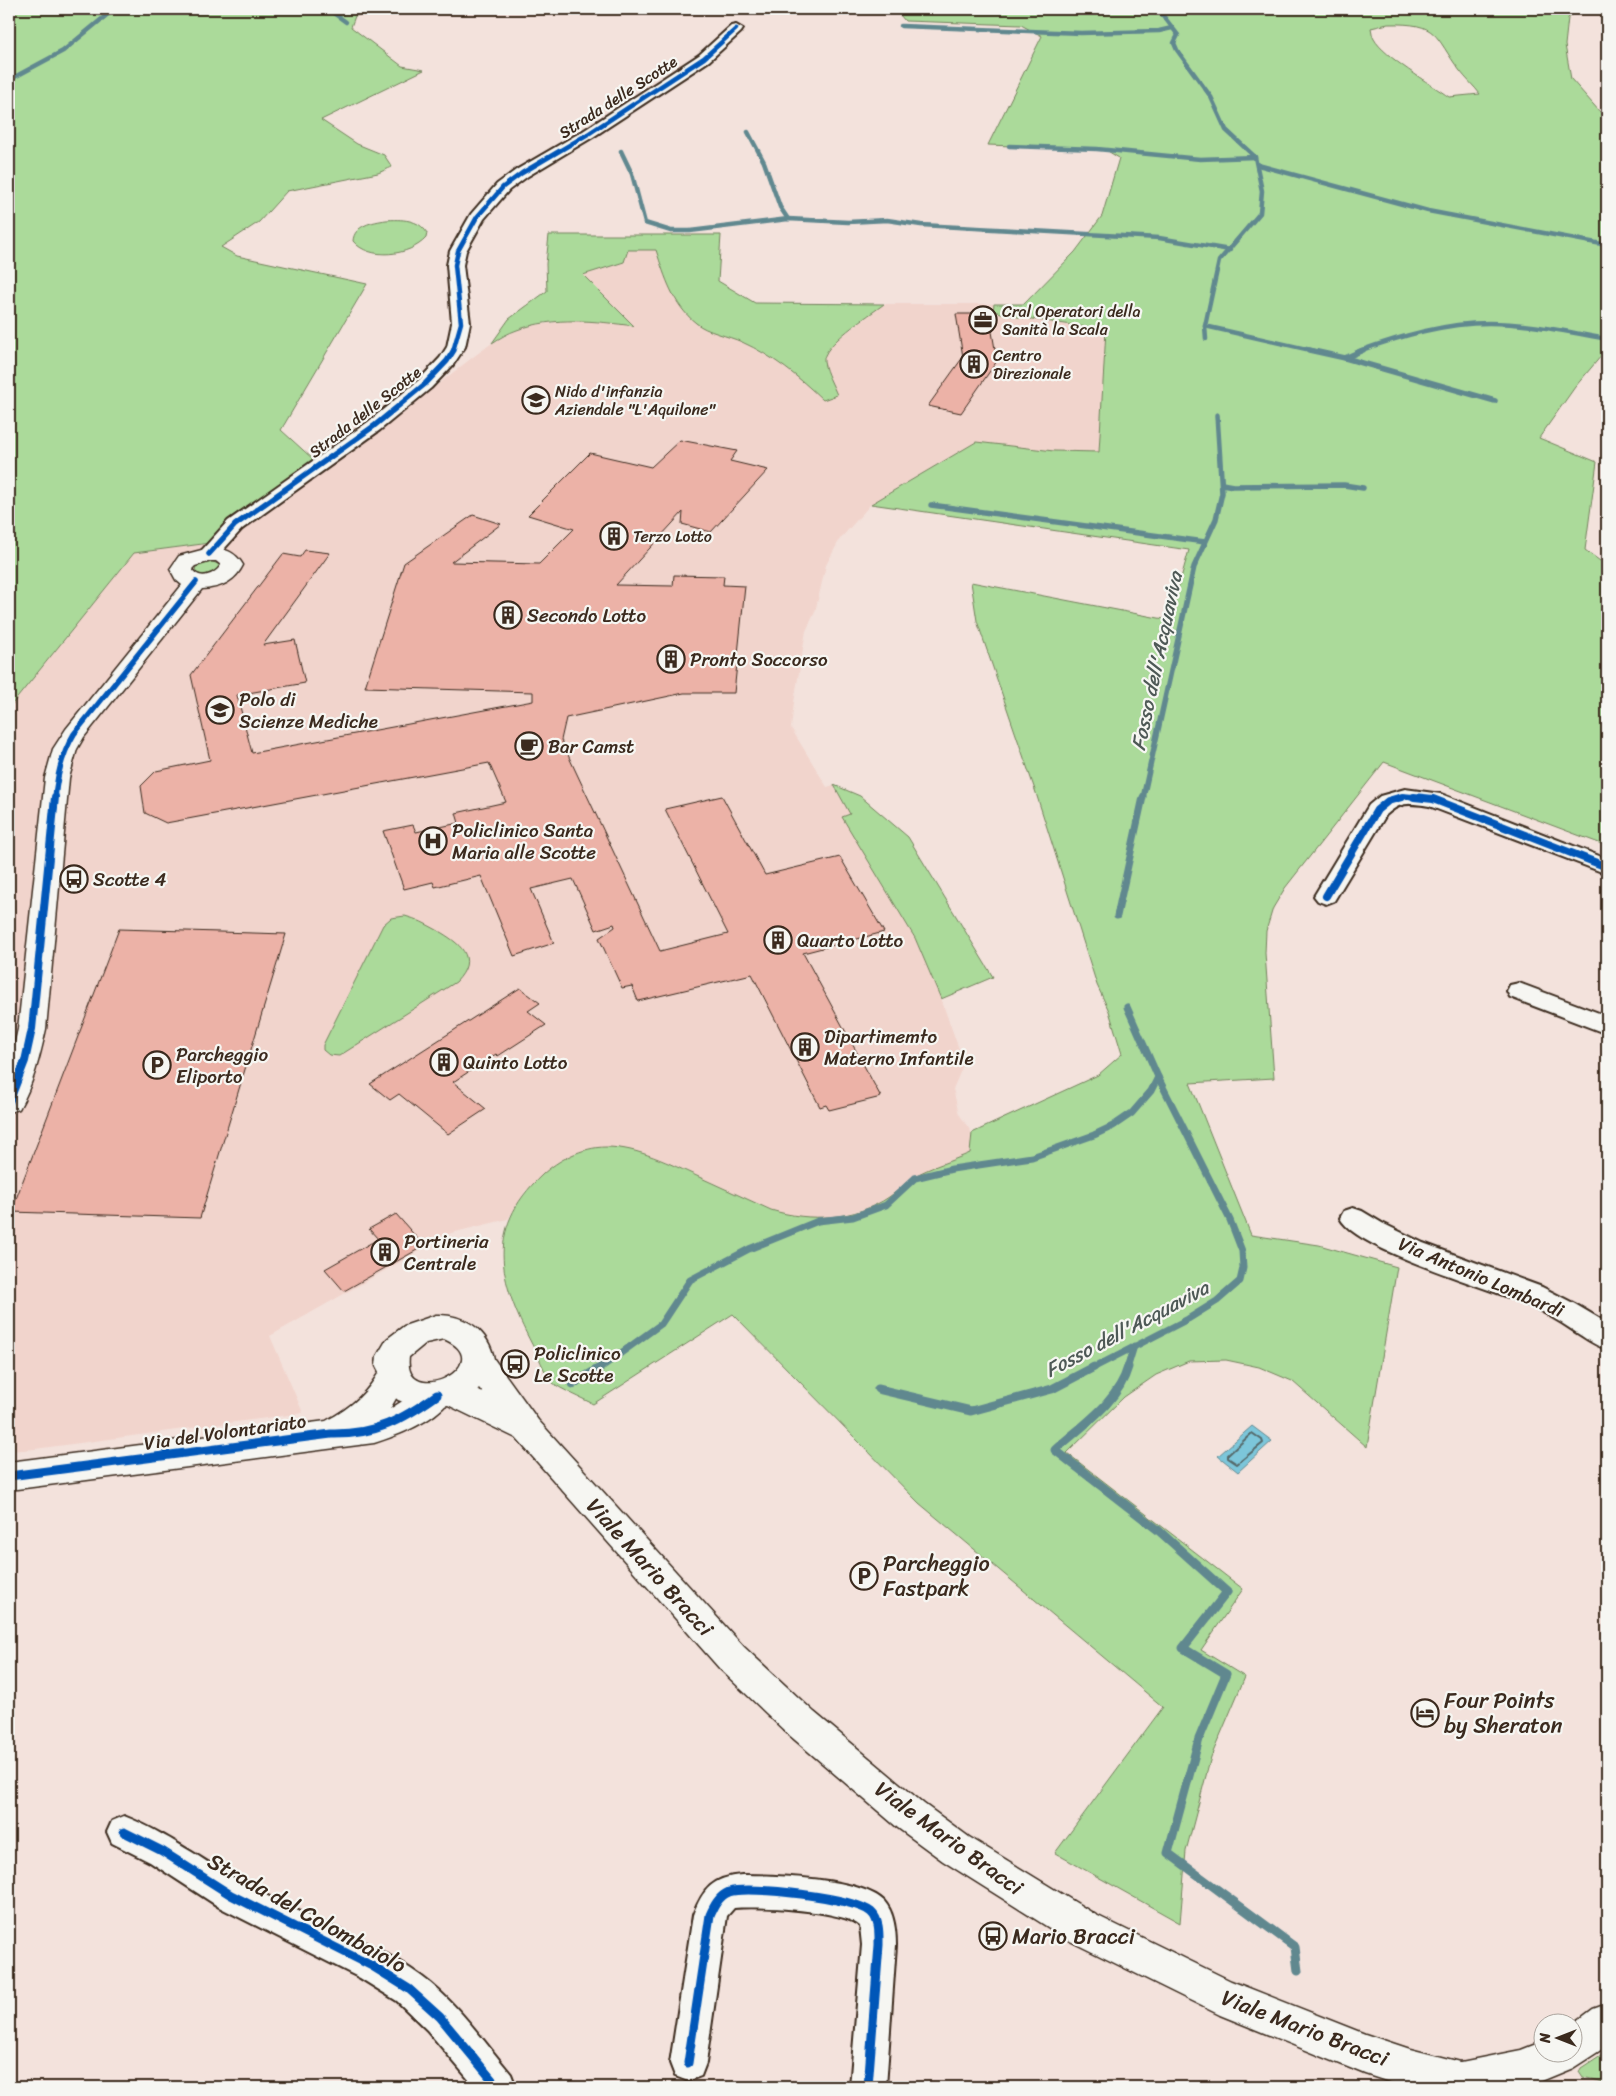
<svg xmlns="http://www.w3.org/2000/svg" width="1616" height="2096" font-family="Sriracha,sans-serif">
  <rect width="100%" height="100%" fill="#f3e2dc"/>
  <filter id="ink" filterUnits="userSpaceOnUse"><feTurbulence type="fractalNoise" baseFrequency=".02" numOctaves="2"/><feDisplacementMap in="SourceGraphic" scale="10" xChannelSelector="R" yChannelSelector="G"/><feConvolveMatrix kernelMatrix="1 2 1 2 8 2 1 2 1" color-interpolation-filters="sRGB"/></filter>
  <g filter="url(#ink)">
    <!-- built -->
    <polygon fill="#f1d4cc" points="628,250 656,250 661,267 742,342 778,362 801,379 823,400 824,355 831,344 884,304 994,304 993,311 1018,317 1106,330 1099,452 1054,451 976,442 871,504 840,539 826,565 815,612 806,631 794,702 791,728 827,787 834,785 850,814 843,817 915,938 941,999 964,1063 953,1089 959,1114 972,1133 970,1153 914,1177 890,1196 869,1208 833,1217 810,1218 790,1216 771,1210 659,1159 632,1151 526,1190 508,1219 451,1233 270,1336 303,1413 35,1449 9,1451 9,708 134,553 210,543 328,463 334,465 473,357 492,343 517,330 535,325 565,321 586,321 633,325 583,275 624,262"/>
    <!-- green -->
    <g fill="#abda9a" stroke="#73825c" fill-rule="evenodd">
      <polygon points="9,9 379,9 355,16 351,27 402,66 424,70 321,120 357,144 384,155 392,167 378,173 287,191 259,222 221,247 237,256 367,284 281,430 314,460 230,522 210,543 134,553 9,708"/>
      <path d="M895 9H1580L1568 18 1565 45 1571 79 1600 112 1607 117V349L1575 387 1539 438 1597 462 1585 550 1607 566V846L1384 762 1285 888 1273 908 1266 931 1265 953 1274 1078 1190 1083 1251 1235 1319 1245 1397 1267 1367 1447 1292 1381 1259 1367 1226 1360 1189 1361 1156 1375 1124 1397 1067 1453 1243 1589 1201 1650 1245 1677 1211 1757 1186 1851 1180 1923 1055 1853 1163 1707 919 1503 733 1314 593 1404C584 1399 560 1389 553 1383 545 1375 540 1359 535 1350 501 1286 482 1231 542 1175 558 1160 582 1147 606 1147 638 1147 670 1164 699 1177 723 1188 747 1199 771 1210 810 1222 855 1220 889 1197 898 1191 905 1183 913 1177 930 1167 952 1161 970 1153L972 1133 1098 1075 1122 1054 1109 1011 1097 985 1036 793 977 621 971 582 1169 620 1189 550 871 504 976 442 1054 451 1099 452 1106 330 1018 317 993 311 994 304H1024L1075 252 1102 216 1119 158 1106 150 988 145 1042 36 1021 25 905 21ZM1388 24C1440 23 1433 35 1460 71 1466 79 1474 86 1480 94L1449 97C1431 84 1384 57 1374 39 1372 36 1372 32 1371 28Z"/>
      <path d="M386 220C401 219 419 219 427 233L426 238C410 256 369 261 353 241 354 225 373 222 386 220Z"/>
      <path d="M549 235H721L718 281 755 303 884 304C870 315 821 345 824 362 826 373 833 385 837 395L823 400C799 377 773 356 742 342 729 336 706 332 696 323 673 305 665 277 656 250H628L624 262 583 275 634 326C596 321 554 316 517 330 508 333 500 338 492 343L509 319 547 291 546 264Z"/>
      <path d="M211 561 220 565 219 570C211 574 204 578 195 572L196 565Z"/>
      <polygon points="834,785 860,796 908,837 993,977 941,999 915,938 842,817 850,814"/>
      <path d="M405 916C417 919 426 924 437 930 459 943 480 957 456 982L339 1056 329 1055 323 1050V1045L383 925 391 918Z"/>
      <polygon points="1607,2051 1607,2084 1583,2078 1579,2072 1581,2068"/>
    </g>
    <!-- water -->
    <polygon fill="#7bc6da" stroke="#61888f" points="1252,1426 1272,1441 1238,1472 1218,1456"/>
    <g fill="none" stroke-linecap="round" stroke-linejoin="round">
      <!-- shore -->
      <polygon stroke="#556869" stroke-width="2" points="1252,1433 1262,1440 1263,1443 1237,1464 1228,1458 1228,1455"/>
      <!-- stream-far3 -->
      <g stroke="#61888f" stroke-width="4.5">
        <polyline points="328,9 346,22"/>
        <polyline points="1158,9 1178,35 1174,43 1177,50 1211,97 1226,130 1255,157 1262,191 1260,213 1219,261 1205,326 1206,339"/>
        <polyline points="901,26 1081,33 1159,31 1172,28"/>
        <polyline points="9,80 63,51 114,9"/>
        <polyline points="748,132 764,162 780,207 788,219"/>
        <polyline points="1009,146 1097,149 1200,159 1255,157"/>
        <polyline points="621,151 632,174 645,223 671,231 690,231 788,219 848,222 887,220 921,225 1159,238 1230,250"/>
        <polyline points="1258,165 1428,211 1607,245"/>
        <polyline points="1205,326 1315,351"/>
        <path d="M1359 351C1401 336 1445 323 1489 323 1529 323 1568 332 1607 339"/>
      </g>
      <!-- stream-far2 -->
      <g stroke="#61888f" stroke-width="5.5">
        <polyline points="1309,350 1345,358 1495,401"/>
        <polyline points="1345,358 1363,350"/>
        <polyline points="1222,484 1233,486 1344,485 1363,488"/>
        <polyline points="931,505 1205,542"/>
        <polyline points="1143,798 1194,567 1216,519 1222,493 1217,415"/>
      </g>
      <!-- stream-far1 -->
      <g stroke="#61888f" stroke-width="7">
        <polyline points="1117,916 1143,797"/>
        <polyline points="599,1369 661,1324 690,1280 749,1249 818,1221 853,1217 886,1205 915,1178 952,1169 1032,1157 1094,1135 1113,1126 1132,1113 1151,1091 1158,1077"/>
        <polyline points="1091,1369 1188,1319 1217,1301 1240,1281 1243,1268 1242,1251 1230,1220 1158,1077 1127,1007"/>
        <polyline points="1127,1369 1134,1346"/>
      </g>
      <!-- stream -->
      <g stroke="#61888f" stroke-width="9">
        <path d="M1128 1367C1118 1403 1081 1426 1055 1450L1158 1530 1227 1592 1183 1648 1226 1674 1199 1739 1168 1853 1295 1947 1298 1971"/>
        <polyline points="573,1384 601,1367"/>
        <polyline points="878,1389 971,1411 1052,1389 1094,1367"/>
      </g>
    </g>
    <!-- building -->
    <g fill="#ecb2a7" stroke="#3b2a1e">
      <polygon points="956,314 989,314 997,361 961,413 928,406 963,357"/>
      <polygon points="680,440 737,451 730,461 768,470 711,532 682,524 683,512 616,585 673,586 674,575 724,576 723,585 745,586 734,693 684,693 566,718 561,740 660,951 728,934 665,809 722,796 765,875 840,857 884,932 803,953 881,1097 829,1110 826,1105 820,1107 752,974 638,1001 632,986 622,988 599,938 615,927 614,924 596,930 573,879 531,889 554,943 514,956 481,876 435,887 433,882 404,889 383,831 413,825 416,832 459,823 456,813 506,802 489,763 166,823 145,813 141,786 156,771 210,760 191,675 283,554 300,557 305,550 330,553 263,645 295,640 305,683 237,695 252,753 533,701 533,692 365,687 404,563 473,515 501,524 451,562 539,564 574,529 528,515 590,453 651,467"/>
      <polygon points="119,929 286,934 200,1218 11,1212"/>
      <polygon points="520,988 540,1003 528,1011 546,1025 498,1056 496,1054 453,1082 486,1109 448,1134 399,1094 390,1100 370,1084"/>
      <polygon points="396,1214 424,1246 344,1291 325,1269 378,1239 369,1229"/>
    </g>
    <g fill="none" stroke-linecap="round" stroke-linejoin="round">
      <!-- minor casing -->
      <g stroke="#3b2a1e" stroke-width="4">
        <g id="minor">
          <polygon points="736,25 743,29 741,32 709,61 593,137 528,176 509,190 484,219 466,251 463,265 470,323 465,347 453,365 431,388 380,430 242,529 216,558 209,560 202,558 199,554 202,550 228,521 368,422 419,380 440,358 447,347 452,323 447,265 450,251 471,214 497,184 516,170 583,131 699,55 731,26"/>
          <path d="M1405 789 1441 794 1607 859V874L1429 806C1409 803 1402 801 1386 815L1334 901 1326 904 1318 901 1314 896 1369 805 1380 796Z"/>
          <polygon points="1519,983 1607,1016 1607,1034 1510,997 1507,991 1510,985"/>
          <path d="M1353 1208 1362 1211 1382 1223 1423 1243 1542 1287 1575 1304 1607 1323V1349C1595 1346 1585 1338 1574 1331 1559 1321 1544 1312 1528 1305 1489 1287 1357 1251 1340 1218L1344 1211Z"/>
          <path d="M124 1816C167 1833 203 1861 243 1883 301 1916 367 1937 421 1976 457 2002 483 2041 511 2074L516 2087H475L427 2030 397 2001 360 1978 219 1907 150 1862 112 1843 107 1832 112 1821Z"/>
          <path d="M742 1875C774 1875 862 1878 884 1901 894 1912 896 1931 896 1945L886 2087H850L862 1945 860 1926C844 1910 758 1906 734 1908L727 1916 706 2063 701 2076 688 2081 675 2076 670 2063 693 1915C703 1889 713 1877 742 1875Z"/>
        </g>
      </g>
      <!-- tertiary casing -->
      <g stroke="#3b2a1e" stroke-width="3">
        <g id="tertiary">
          <path d="M209 548C224 548 235 551 243 565 235 582 220 588 202 589L84 737 77 749 69 778 46 1029C40 1056 33 1085 19 1109L9 1112V1067L18 1029 45 778 53 749 66 729 182 585 176 580 170 569 179 556ZM211 561H216L221 565C215 575 199 581 192 569L195 566Z"/>
          <path d="M394 1361 405 1365 410 1374 390 1409 426 1386 437 1382 448 1386 453 1395C440 1419 399 1435 374 1443L9 1490V1462L326 1421C352 1407 369 1392 383 1365Z"/>
          <polygon points="1607,2004 1607,2046 1573,2068 1527,2087 1443,2087 1441,2082 1447,2068 1461,2062 1521,2050 1544,2041 1544,2054 1574,2054 1573,2024 1593,2009"/>
        </g>
      </g>
      <!-- secondary casing -->
      <g stroke="#3b2a1e" stroke-width="3">
        <path id="secondary" d="M436 1315C465 1314 489 1331 494 1359L538 1420 744 1647 814 1712 924 1804 969 1837 1096 1915 1231 1981 1365 2034 1410 2049 1480 2067 1494 2073 1500 2087H1405L1365 2074 1220 2015 1070 1941 943 1861 898 1828 788 1734 720 1669 516 1438 448 1405 431 1408 412 1405 398 1400 390 1393 376 1366 377 1356 387 1339 404 1326ZM444 1339C502 1364 402 1412 409 1357L426 1343ZM479 1388 483 1393 477 1390Z"/>
      </g>
      <!-- minor -->
      <use href="#minor" fill="#f6f6f2" fill-rule="evenodd"/>
      <!-- tertiary -->
      <use href="#tertiary" fill="#f6f6f2" fill-rule="evenodd"/>
      <!-- secondary -->
      <use href="#secondary" fill="#f6f6f2" fill-rule="evenodd"/>
      <!-- cycleway-far3 casing -->
      <g stroke="#f6f6f2" stroke-width="6">
        <polyline id="cycleway-far3" points="453,351 461,323 455,265 458,251 477,217 503,187 522,173 588,134 704,58 736,29"/>
      </g>
      <!-- cycleway-far2 casing -->
      <g stroke="#f6f6f2" stroke-width="8">
        <g id="cycleway-far2">
          <polyline points="209,554 235,525 374,426 425,384 447,361 454,350"/>
          <path d="M55 798C57 775 62 754 74 734L196 582"/>
          <polyline points="1397,798 1405,796 1426,798"/>
        </g>
      </g>
      <!-- cycleway-far1 casing -->
      <g stroke="#f6f6f2" stroke-width="11">
        <g id="cycleway-far1">
          <polyline points="1414,797 1433,799 1607,867"/>
          <polyline points="1326,896 1377,810 1388,801 1402,797"/>
          <polyline points="9,1102 25,1061 32,1029 55,797"/>
        </g>
      </g>
      <!-- cycleway casing -->
      <g stroke="#f6f6f2" stroke-width="12">
        <g id="cycleway">
          <path d="M9 1476 331 1434C375 1435 402 1420 437 1395"/>
          <polyline points="124,1832 162,1851 231,1895 372,1966 409,1989 440,2017 498,2087"/>
          <path d="M688 2063 710 1915C714 1906 719 1896 729 1892 749 1885 855 1898 871 1912 880 1920 879 1935 879 1945L868 2087"/>
        </g>
      </g>
      <!-- cycleway-far3 -->
      <use href="#cycleway-far3" stroke="#0057b8" stroke-width="4.5"/>
      <!-- cycleway-far2 -->
      <use href="#cycleway-far2" stroke="#0057b8" stroke-width="5.5"/>
      <!-- cycleway-far1 -->
      <use href="#cycleway-far1" stroke="#0057b8" stroke-width="8"/>
      <!-- cycleway -->
      <use href="#cycleway" stroke="#0057b8" stroke-width="9"/>
    </g>
  </g>
  <!-- icons -->
  <defs>
    <g id="office-ring" transform="scale(1.4375)"><circle r="9.5" fill="#f6f6f2" stroke="#3b2a1e" stroke-width="1.5"/><path d="M-6-3h4V-5.5h4V-3h4V5H-6ZM-1-4.5V-3h2v-1.5ZM-6 0V1H6V0Z" fill="#3b2a1e"/></g>
    <g id="building-ring" transform="scale(1.4375)"><circle r="9.5" fill="#f6f6f2" stroke="#3b2a1e" stroke-width="1.5"/><path d="M-4-6H4V6H1V3H-1V6H-4ZM-2.5-4.3h1.7v1.8h-1.7ZM.8-4.3h1.7v1.8H.8ZM-2.5-1h1.7V.8h-1.7ZM.8-1h1.7V.8H.8Z" fill="#3b2a1e"/></g>
    <g id="school-ring" transform="scale(1.4375)"><circle r="9.5" fill="#f6f6f2" stroke="#3b2a1e" stroke-width="1.5"/><path d="M0-5L7-2L0 1L-7-2ZM-4 1L0 2.5L4 1V4Q0 6-4 4Z" fill="#3b2a1e"/></g>
    <g id="university-ring" transform="scale(1.4375)"><circle r="9.5" fill="#f6f6f2" stroke="#3b2a1e" stroke-width="1.5"/><path d="M0-5L7-2L0 1L-7-2ZM-4 1L0 2.5L4 1V4Q0 6-4 4Z" fill="#3b2a1e"/></g>
    <g id="cafe-ring" transform="scale(1.4375)"><circle r="9.5" fill="#f6f6f2" stroke="#3b2a1e" stroke-width="1.5"/><path d="M-5.5-4.5H6V0H3Q3 3.5 0 3.5H-2.5Q-5.5 3.5-5.5 0ZM3-3.2v2h1.7v-2ZM-6 4.5H4V6H-6Z" fill="#3b2a1e"/></g>
    <g id="hospital-ring" transform="scale(1.4375)"><circle r="9.5" fill="#f6f6f2" stroke="#3b2a1e" stroke-width="1.5"/><path d="M-5-5h3v3.5h4V-5h3V5h-3V1.5h-4V5h-3Z" fill="#3b2a1e"/></g>
    <g id="bus-ring" transform="scale(1.4375)"><circle r="9.5" fill="#f6f6f2" stroke="#3b2a1e" stroke-width="1.5"/><path d="M-5-6H5V4H4V6H2V4H-2V6H-4V4H-5ZM-3.5-4V0h7V-4ZM-3.5 1.2v1.5H-2V1.2ZM2 1.2v1.5H3.5V1.2Z" fill="#3b2a1e"/></g>
    <g id="parking-ring" transform="scale(1.4375)"><circle r="9.5" fill="#f6f6f2" stroke="#3b2a1e" stroke-width="1.5"/><path d="M-3.5-5.5H1a3.5 3.5 0 0 1 0 7H-1V5.5H-3.5ZM-1-3.4V-.6H.8a1.4 1.4 0 0 0 0-2.8Z" fill="#3b2a1e"/></g>
    <g id="hotel-ring" transform="scale(1.4375)"><circle r="9.5" fill="#f6f6f2" stroke="#3b2a1e" stroke-width="1.5"/><path d="M-6-4.5h1.5V1H6V5H4.5V3h-9V5H-6ZM-4 0a1.8 1.8 0 1 1 3.6 0ZM.5 0V-2.5h3Q6-2.5 6 0Z" fill="#3b2a1e"/></g>
  </defs>
  <g fill-rule="evenodd">
    <use href="#office-ring" x="983" y="320"/>
    <use href="#building-ring" x="974" y="364"/>
    <use href="#school-ring" x="536" y="400"/>
    <use href="#building-ring" x="614" y="536"/>
    <use href="#building-ring" x="508" y="615"/>
    <use href="#building-ring" x="671" y="659"/>
    <use href="#university-ring" x="220" y="710"/>
    <use href="#cafe-ring" x="529" y="746"/>
    <use href="#hospital-ring" x="433" y="841"/>
    <use href="#bus-ring" x="74" y="879"/>
    <use href="#building-ring" x="778" y="940"/>
    <use href="#building-ring" x="805" y="1047"/>
    <use href="#building-ring" x="444" y="1062"/>
    <use href="#parking-ring" x="157" y="1065"/>
    <use href="#building-ring" x="385" y="1252"/>
    <use href="#bus-ring" x="515" y="1364"/>
    <use href="#parking-ring" x="864" y="1576"/>
    <use href="#hotel-ring" x="1425" y="1713"/>
    <use href="#bus-ring" x="993" y="1936"/>
  </g>
  <g text-anchor="middle" dominant-baseline="central" stroke-width="4.5" stroke-linejoin="round" paint-order="stroke">
    <!-- far-street labels -->
    <g font-size="16" fill="#3b2a1e" stroke="#f6f6f2">
      <text transform="translate(618 97) rotate(-33)">Strada delle Scotte</text>
      <text transform="translate(365 412) rotate(-38)">Strada delle Scotte</text>
    </g>
    <!-- far-poi labels -->
    <g font-size="16" fill="#3b2a1e" stroke="#f6f6f2" text-anchor="start">
      <text x="1002" y="311">Cral Operatori della<tspan x="1002" dy="18">Sanità la Scala</tspan></text>
      <text x="993" y="355">Centro<tspan x="993" dy="18">Direzionale</tspan></text>
      <text x="555" y="391">Nido d'infanzia<tspan x="555" dy="18">Aziendale "L'Aquilone"</tspan></text>
      <text x="633" y="536">Terzo Lotto</text>
    </g>
    <!-- poi labels -->
    <g font-size="19" fill="#3b2a1e" stroke="#f6f6f2" text-anchor="start">
      <text x="527" y="615">Secondo Lotto</text>
      <text x="690" y="659">Pronto Soccorso</text>
      <text x="239" y="699">Polo di<tspan x="239" dy="22">Scienze Mediche</tspan></text>
      <text x="548" y="746">Bar Camst</text>
      <text x="452" y="830">Policlinico Santa<tspan x="452" dy="22">Maria alle Scotte</tspan></text>
      <text x="93" y="879">Scotte 4</text>
      <text x="797" y="940">Quarto Lotto</text>
      <text x="824" y="1036">Dipartimemto<tspan x="824" dy="22">Materno Infantile</tspan></text>
      <text x="176" y="1054">Parcheggio<tspan x="176" dy="22">Eliporto</tspan></text>
      <text x="463" y="1062">Quinto Lotto</text>
      <text x="404" y="1241">Portineria<tspan x="404" dy="22">Centrale</tspan></text>
      <text x="534" y="1353">Policlinico<tspan x="534" dy="22">Le Scotte</tspan></text>
    </g>
    <!-- street labels -->
    <g font-size="19" fill="#3b2a1e" stroke="#f6f6f2">
      <text transform="translate(1481 1277) rotate(23)">Via Antonio Lombardi</text>
      <text transform="translate(225 1432) rotate(-8)">Via del Volontariato</text>
    </g>
    <!-- water labels -->
    <g font-size="20" font-style="italic" fill="#4e5956" stroke="#f6f6f2">
      <text transform="translate(1157 661) rotate(-78)">Fosso dell'Acquaviva</text>
      <text transform="translate(1127 1329) rotate(-28)">Fosso dell'Acquaviva</text>
    </g>
    <!-- near-poi labels -->
    <g font-size="22" fill="#3b2a1e" stroke="#f6f6f2" text-anchor="start">
      <text x="883" y="1563">Parcheggio<tspan x="883" dy="25">Fastpark</tspan></text>
      <text x="1444" y="1700">Four Points<tspan x="1444" dy="25">by Sheraton</tspan></text>
      <text x="1012" y="1936">Mario Bracci</text>
    </g>
    <!-- near-street labels -->
    <g font-size="22" fill="#3b2a1e" stroke="#f6f6f2">
      <text transform="translate(650 1567) rotate(48)">Viale Mario Bracci</text>
      <text transform="translate(949 1838) rotate(36)">Viale Mario Bracci</text>
      <text transform="translate(307 1913) rotate(29)">Strada del Colombaiolo</text>
      <text transform="translate(1305 2028) rotate(21)">Viale Mario Bracci</text>
    </g>
  </g>
  <!-- margin -->
  <rect width="1616" height="2096" fill="none" stroke="#f6f6f2" stroke-width="30"/>
  <rect x="15" y="15" width="1586" height="2066" fill="none" stroke="#3b2a1e" stroke-width="2" filter="url(#ink)"/>
  <!-- north arrow -->
  <g transform="translate(1558 2038) rotate(270)"><circle r="24" fill="#f6f6f2" stroke="#aba49d"/>
  <path d="M0-4L9 19L0 12L-9 19Z" fill="#3b2a1e"/>
  <text y="-8" font-size="14" font-weight="bold" text-anchor="middle" fill="#3b2a1e">N</text>
  </g>
</svg>
